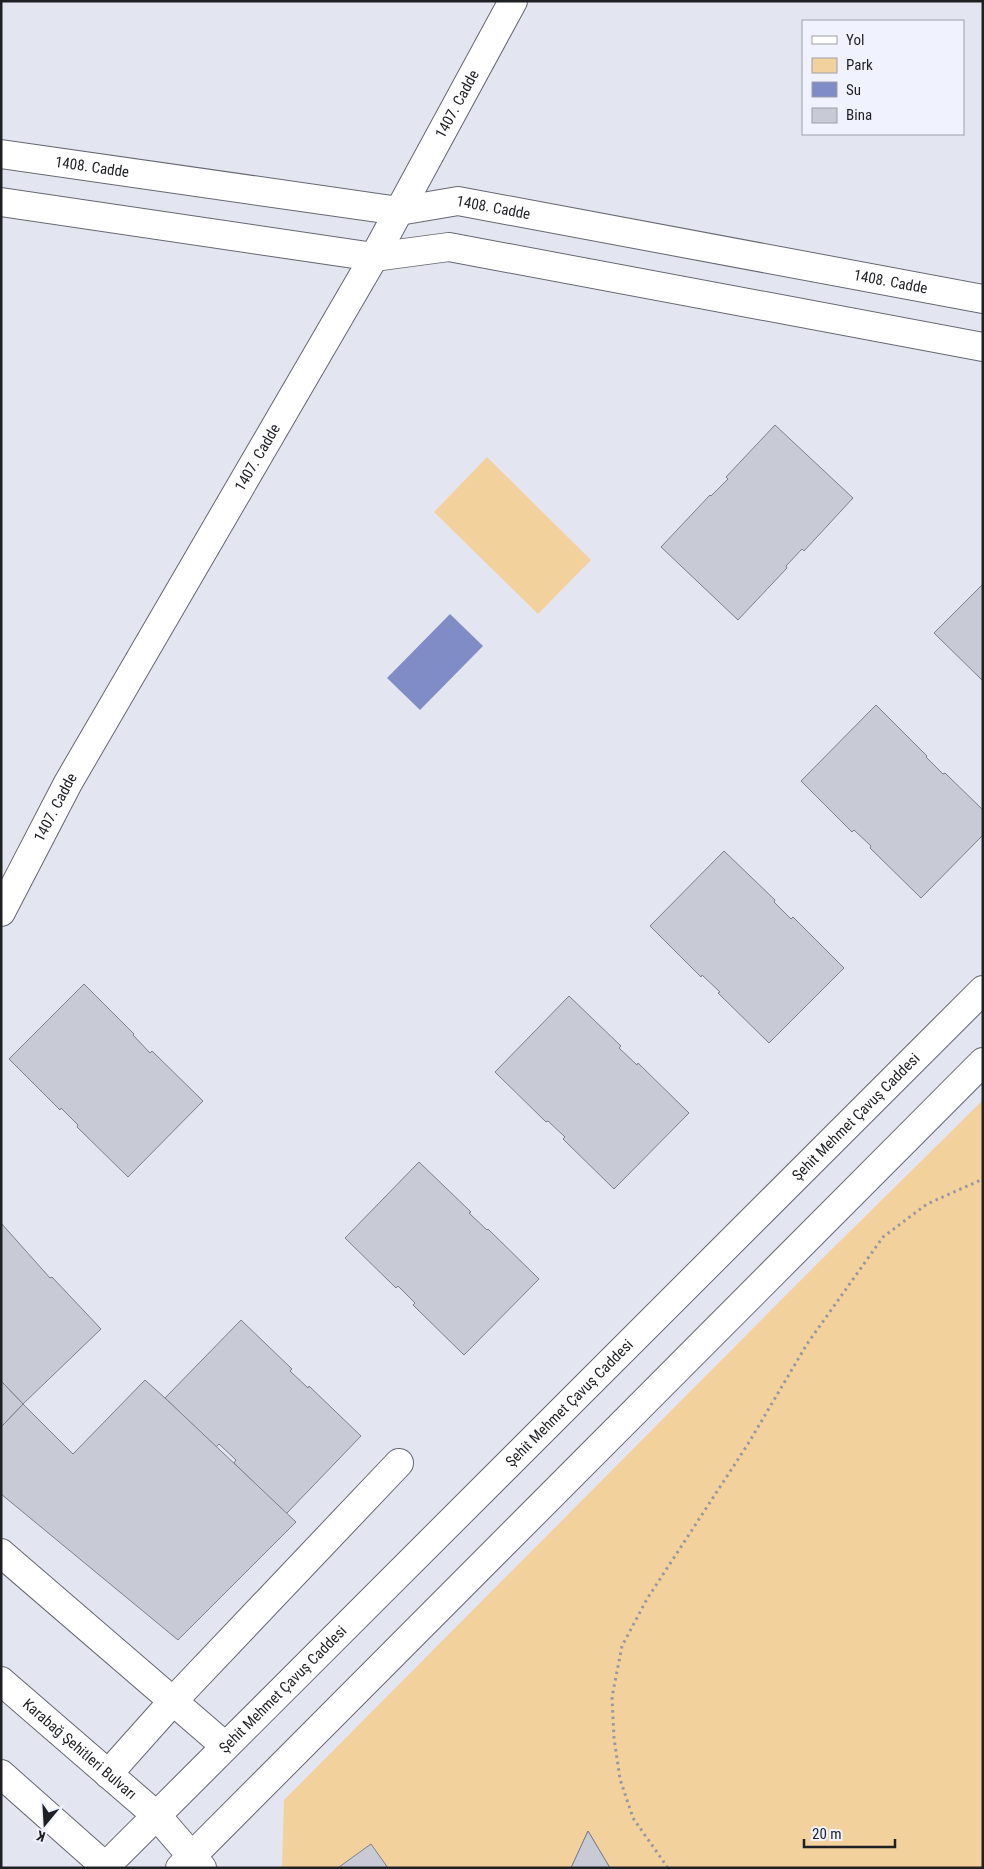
<svg xmlns="http://www.w3.org/2000/svg" width="984" height="1869" font-family="'Roboto Condensed',sans-serif">
  <rect width="100%" height="100%" fill="#e3e6f1"/>
  <!-- green -->
  <g fill="#f3d19c">
    <polygon points="487,457 591,560 538,614 434,512"/>
    <polygon points="983,1100 983,1868 282,1868 284,1800 824,1257"/>
  </g>
  <!-- water -->
  <polygon fill="#808cc6" points="450,614 483,646 420,710 387,678"/>
  <!-- building -->
  <g fill="#c8cbd6" stroke="#7d808a">
    <polygon points="775,425 853,498 804,551 802,549 786,566 787,568 738,620 661,547 710,495 711,496 728,479 726,477"/>
    <polygon points="983,584 983,681 934,633"/>
    <polygon points="876,705 927,756 926,757 943,774 945,773 983,810 983,835 921,898 870,848 871,846 854,830 852,832 801,781"/>
    <polygon points="724,851 775,900 774,902 791,919 793,917 844,968 769,1043 718,993 720,992 702,975 701,977 650,926"/>
    <polygon points="84,984 134,1034 133,1035 150,1053 152,1051 203,1101 128,1177 77,1127 78,1125 61,1108 60,1110 9,1059"/>
    <polygon points="569,996 621,1046 619,1048 637,1065 638,1063 689,1113 614,1189 563,1139 565,1137 548,1121 546,1122 495,1072"/>
    <polygon points="419,1162 471,1212 469,1213 487,1230 488,1229 539,1279 464,1355 413,1305 415,1303 398,1286 396,1288 345,1238"/>
    <polygon points="1,1223 50,1278 52,1277 101,1329 23,1404 1,1381"/>
    <polygon points="241,1320 292,1369 290,1371 308,1388 309,1386 361,1436 286,1514 234,1463 236,1460 219,1444 216,1447 165,1398"/>
    <polygon points="145,1380 165,1398 296,1522 178,1640 1,1494 1,1427 23,1404 73,1454"/>
    <polygon points="1,1381 23,1404 1,1427"/>
    <polygon points="588,1831 610,1868 571,1868"/>
    <polygon points="588,1831 610,1868 571,1868"/>
    <polygon points="371,1844 388,1868 339,1868 339,1867"/>
  </g>
  <g fill="none" stroke-linecap="round" stroke-linejoin="round">
    <!-- minor casing -->
    <g stroke="#656871" stroke-width="30">
      <g id="minor">
        <path id="s1" d="M1 912 68 783 374 257 513 1"/>
        <polyline points="1,1553 225,1746"/>
        <polyline points="108,1774 174,1700 399,1463"/>
      </g>
    </g>
    <!-- major casing -->
    <g stroke="#656871" stroke-width="30">
      <g id="major">
        <path id="s2" d="M1 154 399 211 458 201 983 299"/>
        <polyline points="1,202 374,257 449,247 983,347"/>
        <path id="s3" d="M1 1681 157 1816 202 1868"/>
        <polyline points="1,1774 107,1868"/>
        <path id="s4" d="M106 1866 983 990"/>
        <polyline points="180,1868 983,1062"/>
      </g>
    </g>
    <!-- path -->
    <polyline stroke="#9699a1" stroke-width="3" stroke-dasharray="2.5 4" stroke-linecap="butt" points="668,1868 633,1818 620,1779 614,1738 612,1697 622,1646 647,1599 748,1444 807,1344 883,1237 927,1204 983,1179"/>
    <!-- minor -->
    <use href="#minor" stroke="#fff" stroke-width="28"/>
    <!-- major -->
    <use href="#major" stroke="#fff" stroke-width="28"/>
  </g>
  <g text-anchor="middle" dominant-baseline="central" stroke-width="4" stroke-linejoin="round" paint-order="stroke">
    <!-- street labels -->
    <g font-size="15" fill="#1f2024" stroke="#f0f3fe">
      <text stroke="none"><textPath href="#s1" startOffset="928">1407. Cadde</textPath></text>
      <text stroke="none"><textPath href="#s2" startOffset="92">1408. Cadde</textPath></text>
      <text stroke="none"><textPath href="#s2" startOffset="498">1408. Cadde</textPath></text>
      <text stroke="none"><textPath href="#s2" startOffset="902">1408. Cadde</textPath></text>
      <text stroke="none"><textPath href="#s1" startOffset="522">1407. Cadde</textPath></text>
      <text stroke="none"><textPath href="#s1" startOffset="118">1407. Cadde</textPath></text>
      <text stroke="none"><textPath href="#s4" startOffset="1060">Şehit Mehmet Çavuş Caddesi</textPath></text>
      <text stroke="none"><textPath href="#s4" startOffset="655">Şehit Mehmet Çavuş Caddesi</textPath></text>
      <text stroke="none"><textPath href="#s4" startOffset="250">Şehit Mehmet Çavuş Caddesi</textPath></text>
      <text stroke="none"><textPath href="#s3" startOffset="104">Karabağ Şehitleri Bulvarı</textPath></text>
    </g>
  </g>
  <!-- border -->
  <rect width="984" height="1869" fill="none" stroke="#1f2024" stroke-width="5"/>
  <!-- legend -->
  <rect x="802" y="20" width="162" height="115" fill="#f0f3fe" stroke="#9c9fa7"/>
  <rect x="812" y="36" width="25" height="8" fill="#ffffff" stroke="#9c9fa7"/>
  <text x="846" y="45" font-size="15" fill="#1f2024">Yol</text>
  <rect x="812" y="58" width="25" height="15" fill="#f3d19c" stroke="#9c9fa7"/>
  <text x="846" y="70" font-size="15" fill="#1f2024">Park</text>
  <rect x="812" y="82" width="25" height="15" fill="#808cc6" stroke="#9c9fa7"/>
  <text x="846" y="95" font-size="15" fill="#1f2024">Su</text>
  <rect x="812" y="108" width="25" height="15" fill="#c8cbd6" stroke="#9c9fa7"/>
  <text x="846" y="120" font-size="15" fill="#1f2024">Bina</text>
  <!-- north arrow -->
  <g transform="translate(45 1824) rotate(198)" stroke="#f0f3fe" stroke-width="4" paint-order="stroke">
  <path d="M0-4L9 19L0 12L-9 19Z" fill="#1f2024"/>
  <text y="-8" font-size="14" font-weight="bold" text-anchor="middle" fill="#1f2024">K</text>
  </g>
  <!-- scale -->
  <path d="M804 1839v8h91v-8" fill="none" stroke="#1f2024" stroke-width="2.5"/>
  <text x="812" y="1839" font-size="15" fill="#1f2024" stroke="#f0f3fe" stroke-width="4" paint-order="stroke">20 m</text>
</svg>
